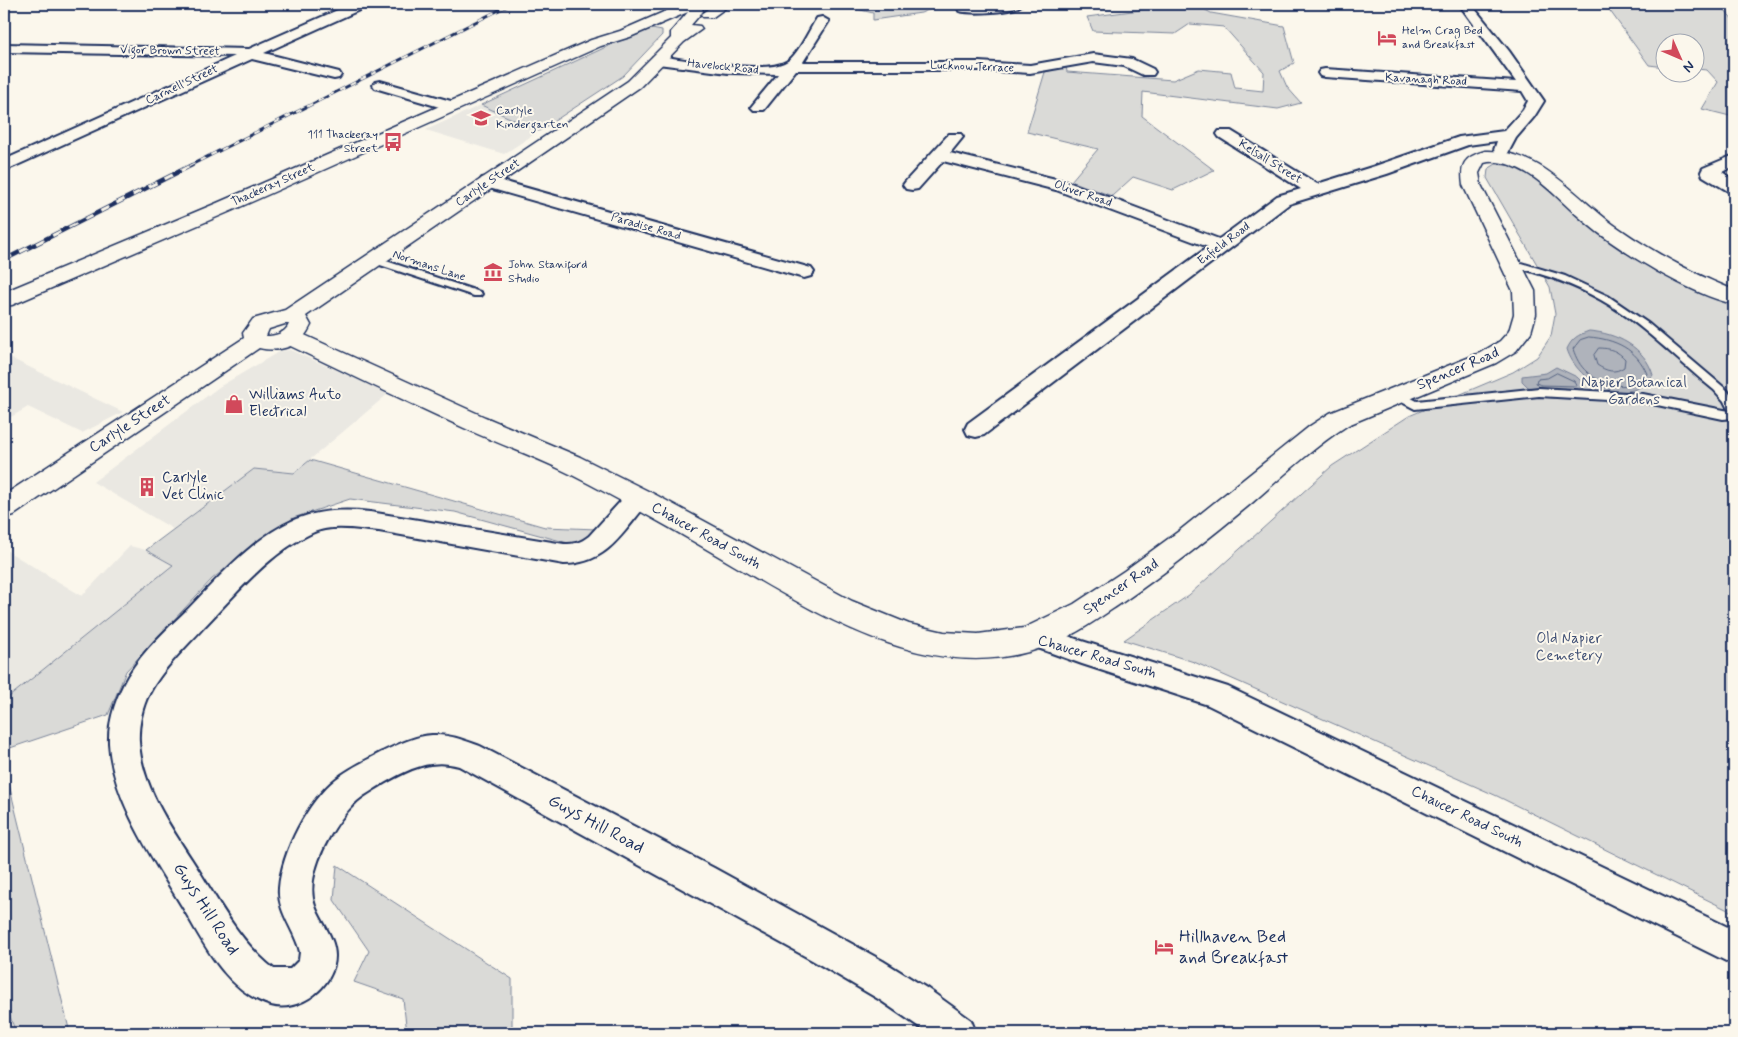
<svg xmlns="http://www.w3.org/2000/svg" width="1738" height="1037" font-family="Mynerve,sans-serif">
  <rect width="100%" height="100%" fill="#fbf7ec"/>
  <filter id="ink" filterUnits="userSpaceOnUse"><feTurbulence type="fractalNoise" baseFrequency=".02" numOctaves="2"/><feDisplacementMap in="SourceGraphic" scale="10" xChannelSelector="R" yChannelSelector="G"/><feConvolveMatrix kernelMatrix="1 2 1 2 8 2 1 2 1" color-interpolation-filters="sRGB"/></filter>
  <g filter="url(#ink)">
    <!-- built -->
    <g fill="#eae8e2">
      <polygon points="481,105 539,131 504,154 426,130"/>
      <polygon points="290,350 389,393 294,473 254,469 173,529 93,482 219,387 280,351"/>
      <polygon points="4,355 123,412 82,433 28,407 4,421"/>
      <polygon points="130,546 146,550 174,565 4,701 4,549 82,596"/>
    </g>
    <!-- green -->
    <g fill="#dadad7" stroke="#7a849a">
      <polygon points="836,4 942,4 921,13 873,20 873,13"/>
      <polygon points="1185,4 1194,4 1211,13 1284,26 1294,63 1280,71 1287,87 1301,103 1278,109 1143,92 1142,116 1214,170 1173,190 1133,177 1112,196 1071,181 1098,149 1027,132 1045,72 1066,66 1067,72 1173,80 1199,69 1231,72 1235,88 1263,91 1264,72 1224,27 1190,24 1175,34 1093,31 1087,17"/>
      <polygon points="1605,4 1720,4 1734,21 1734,117 1702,109 1718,82 1707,70 1696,69 1696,42 1666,42 1665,67 1649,65"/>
      <polygon points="647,28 662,31 662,35 623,76 539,131 481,105"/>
      <polygon points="1496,164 1514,166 1526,171 1586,223 1656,272 1734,307 1734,913 1497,796 1194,662 1124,640 1189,595 1332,466 1409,416 1513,372 1537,357 1551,336 1555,314 1550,287 1487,178 1488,169"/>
      <polygon points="310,460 545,527 597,529 579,546 455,512 350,499 293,518 212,579 126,671 108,715 4,750 4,701 173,565 146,550 254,469 294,473"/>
      <polygon points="4,764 70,1033 16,1033 4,1000"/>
      <polygon points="337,865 512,979 512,1033 407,1033 403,999 354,982 369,951 334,900"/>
    </g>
    <!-- water -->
    <g fill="#afb3bb" stroke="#747e96">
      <path d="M1589 331C1616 333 1645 347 1653 375 1629 410 1577 383 1567 349 1572 338 1578 335 1589 331Z"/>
      <polygon points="1556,367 1577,377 1583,383 1583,388 1577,393 1540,390 1528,387 1522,381 1522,376 1546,373"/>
    </g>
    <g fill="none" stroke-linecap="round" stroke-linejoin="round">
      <!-- shore -->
      <g stroke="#566483" stroke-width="1">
        <path d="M1589 337C1615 339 1637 349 1647 374 1633 393 1602 386 1587 372 1580 366 1576 358 1573 349L1580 340Z"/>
        <path d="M1599 348C1610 348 1618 351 1625 359L1624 367C1615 374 1606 371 1597 365L1594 355Z"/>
        <polygon points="1557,373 1574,381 1577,386 1541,385 1536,383 1537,379 1547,378"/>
      </g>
      <!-- service casing -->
      <g stroke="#1b2f5e" stroke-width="4">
        <g id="service">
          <polygon points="374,257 480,292 482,294 480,296 474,296 371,262 369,260"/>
          <path d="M1511 260 1565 276 1608 296 1649 324 1727 390 1734 400V418L1723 419 1643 402 1539 396 1415 409 1392 397 1390 394 1396 390 1417 401 1539 388 1643 394 1729 411 1724 401 1714 390C1677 360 1642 323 1601 300 1571 283 1540 273 1508 265L1506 263Z"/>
        </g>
      </g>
      <!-- minor casing -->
      <g stroke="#1b2f5e" stroke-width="4">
        <g id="minor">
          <polygon points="351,4 367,4 366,7 264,53 339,72 341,75 339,78 334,79 252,59 4,171 4,160 235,56 4,52 4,44 249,49"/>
          <path d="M964 4H1022C1015 13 971 14 959 11L958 8 959 5Z"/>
          <polygon points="1459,4 1471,4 1509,51 1544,101 1534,117 1516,138 1508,153 1496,153 1494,150 1497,141 1468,145 1387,174 1289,204 984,435 976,437 968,435 965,429 968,423 1208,247 1056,190 943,161 918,189 912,190 906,189 903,185 906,181 949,134 961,134 963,137 950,153 1068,182 1219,239 1277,196 1301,189 1219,137 1217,134 1219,131 1231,131 1317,184 1375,166 1459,137 1504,131 1523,110 1528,101 1522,91 1325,77 1320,76 1318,73 1320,70 1325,69 1516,82"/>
          <path d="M822 17 829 21 803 62H979L1030 65 1093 54 1132 59 1153 69 1155 72 1153 75H1143L1124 66 1093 62 1030 73 979 70H796L764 110H754L751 107 778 74 728 73 658 64 653 63 651 60 653 57 658 56C684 59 765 75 786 62 798 56 809 30 817 18Z"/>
          <polygon points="380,81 458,103 461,106 458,109 453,111 375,88 373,85 375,82"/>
          <polygon points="1734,155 1734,166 1722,172 1734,180 1734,192 1728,191 1703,176 1701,172 1703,168"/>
          <polygon points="488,177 811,268 814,272 811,276 804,278 482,186 479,182 482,178"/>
          <path d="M638 489 647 492 650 498 647 504C622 533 607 564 564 564L379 531C358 529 332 524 312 533 269 553 236 594 204 627 185 648 162 669 149 694 142 707 138 727 139 742 142 791 176 834 201 874 222 908 242 944 274 969H290L299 960 300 952C295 930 277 912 279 888 282 852 308 801 336 779 350 768 367 760 382 752 397 745 415 736 432 735 449 734 464 740 480 746L714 868 883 961 928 989 971 1020 976 1033H928L880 1000 812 960 459 766C430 758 409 769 384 783 375 789 365 794 357 801 334 822 303 874 315 906 321 923 335 937 335 956 335 986 300 1013 271 1005 227 992 204 944 183 908 154 860 112 800 109 743 108 720 117 695 128 676 144 650 167 629 189 608 220 576 254 537 296 519 320 510 344 509 370 512L564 544C575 544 580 543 589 536L629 492Z"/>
          <polygon points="1037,625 1082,641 1228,687 1734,930 1734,965 1208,705 1082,664 1027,644 1023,636 1027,628"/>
        </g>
      </g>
      <!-- tertiary casing -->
      <g stroke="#1b2f5e" stroke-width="3">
        <path id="tertiary" d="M1485 151C1543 149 1576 200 1620 229 1656 254 1694 274 1734 290V304C1691 295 1619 251 1585 222 1565 206 1549 186 1527 173 1515 166 1498 159 1484 163L1479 173 1481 185 1535 291 1536 314 1531 332 1516 351 1496 363 1348 425C1314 447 1284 475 1253 502 1211 537 1168 571 1123 602 1099 618 1076 635 1049 645 934 691 816 613 720 557 671 528 621 500 570 474 536 457 499 444 464 428 403 400 343 371 282 342L279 337 282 332 290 330 298 332 485 417 580 457 656 495 852 601 909 624 944 632 978 634 1024 628 1074 604 1124 571 1179 531 1310 426 1330 413 1480 353 1500 341 1509 331 1514 314 1513 291 1463 185C1460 164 1464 157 1485 151Z"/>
      </g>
      <!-- secondary casing -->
      <g stroke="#1b2f5e" stroke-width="3">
        <path id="secondary" d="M682 4 701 5 703 11 691 25 700 26 702 29 684 42 640 87 306 316 311 325C302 346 281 353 259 348L14 515 4 518V495L244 338 243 333 253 319 285 310 628 81 671 38V32L688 12 630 37 601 46 231 211 12 305 4 306V292L217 203 591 40 620 31ZM285 324H289C285 334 275 336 266 336L269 329Z"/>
      </g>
      <!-- primary casing -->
      <g stroke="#1b2f5e" stroke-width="3">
        <polygon id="primary" points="715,4 731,4 713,17 703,17 701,14"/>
      </g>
      <!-- service -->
      <use href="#service" fill="#fbf7ec" fill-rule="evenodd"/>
      <!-- minor -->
      <use href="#minor" fill="#fbf7ec" fill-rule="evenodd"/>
      <!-- tertiary -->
      <use href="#tertiary" fill="#fbf7ec" fill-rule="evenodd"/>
      <!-- secondary -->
      <use href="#secondary" fill="#fbf7ec" fill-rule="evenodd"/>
      <!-- primary -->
      <use href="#primary" fill="#fbf7ec" fill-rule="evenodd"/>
      <!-- rail-far1 casing -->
      <g stroke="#1b2f5e" stroke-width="3">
        <polyline id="rail-far1" points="189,166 511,4"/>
      </g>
      <!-- rail casing -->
      <g stroke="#1b2f5e" stroke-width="4.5">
        <polyline id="rail" points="4,260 192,165"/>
      </g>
      <!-- rail-far1 -->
      <use href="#rail-far1" stroke="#fbf7ec" stroke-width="2" stroke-dasharray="6" stroke-linecap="butt"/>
      <!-- rail -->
      <use href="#rail" stroke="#fbf7ec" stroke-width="3" stroke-dasharray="9" stroke-linecap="butt"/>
    </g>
  </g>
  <!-- icons -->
  <defs>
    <g id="hotel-bare" transform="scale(1.5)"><path d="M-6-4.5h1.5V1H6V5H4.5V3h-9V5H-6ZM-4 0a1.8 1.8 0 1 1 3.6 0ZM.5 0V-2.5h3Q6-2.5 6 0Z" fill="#d1495b" stroke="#fbf7ec" stroke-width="2.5" paint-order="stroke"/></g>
    <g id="school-bare" transform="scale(1.5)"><path d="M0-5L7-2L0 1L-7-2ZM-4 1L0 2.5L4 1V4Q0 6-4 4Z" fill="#d1495b" stroke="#fbf7ec" stroke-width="2.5" paint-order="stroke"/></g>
    <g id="bus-bare" transform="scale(1.5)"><path d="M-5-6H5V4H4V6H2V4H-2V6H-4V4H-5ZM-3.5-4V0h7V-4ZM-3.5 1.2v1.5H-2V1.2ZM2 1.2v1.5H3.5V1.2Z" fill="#d1495b" stroke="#fbf7ec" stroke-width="2.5" paint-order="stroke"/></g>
    <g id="museum-bare" transform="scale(1.5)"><path d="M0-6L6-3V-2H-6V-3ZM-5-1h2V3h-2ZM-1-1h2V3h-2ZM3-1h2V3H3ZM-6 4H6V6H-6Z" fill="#d1495b" stroke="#fbf7ec" stroke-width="2.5" paint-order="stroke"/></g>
    <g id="shop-bare" transform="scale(1.5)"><path d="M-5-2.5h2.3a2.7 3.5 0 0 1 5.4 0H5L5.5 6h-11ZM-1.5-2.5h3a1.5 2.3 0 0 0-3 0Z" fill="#d1495b" stroke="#fbf7ec" stroke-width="2.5" paint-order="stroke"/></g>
    <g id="building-bare" transform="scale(1.5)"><path d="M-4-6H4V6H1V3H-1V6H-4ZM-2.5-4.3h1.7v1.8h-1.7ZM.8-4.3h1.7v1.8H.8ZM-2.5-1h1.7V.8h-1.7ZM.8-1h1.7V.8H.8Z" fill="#d1495b" stroke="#fbf7ec" stroke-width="2.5" paint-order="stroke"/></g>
  </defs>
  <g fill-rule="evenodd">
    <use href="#hotel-bare" x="1387" y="38"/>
    <use href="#school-bare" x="481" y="118"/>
    <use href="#bus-bare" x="393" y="142"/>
    <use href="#museum-bare" x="493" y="272"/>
    <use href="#shop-bare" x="234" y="404"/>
    <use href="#building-bare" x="147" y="487"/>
    <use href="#hotel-bare" x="1164" y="947"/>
  </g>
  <g text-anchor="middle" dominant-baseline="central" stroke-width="4" stroke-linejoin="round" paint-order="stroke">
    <!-- far-poi labels -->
    <g font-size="12" fill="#1b2f5e" stroke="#fbf7ec" text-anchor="start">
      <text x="1402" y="31">Helm Crag Bed<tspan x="1402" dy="14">and Breakfast</tspan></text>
      <text x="496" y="111">Carlyle<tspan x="496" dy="14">Kindergarten</tspan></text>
      <text x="378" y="135" text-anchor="end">111 Thackeray<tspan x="378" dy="14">Street</tspan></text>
      <text x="508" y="265">John Staniford<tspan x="508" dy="14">Studio</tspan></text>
    </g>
    <!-- far-street labels -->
    <g font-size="12" fill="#1b2f5e" stroke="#fbf7ec">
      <text transform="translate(170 51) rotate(1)">Vigor Brown Street</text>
      <text transform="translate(723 67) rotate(6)">Havelock Road</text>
      <text transform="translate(972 67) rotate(2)">Lucknow Terrace</text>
      <text transform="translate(1426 80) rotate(3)">Kavanagh Road</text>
      <text transform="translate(182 85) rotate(-25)">Carnell Street</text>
      <text transform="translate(1270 162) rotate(32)">Kelsall Street</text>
      <text transform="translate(488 183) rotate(-34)">Carlyle Street</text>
      <text transform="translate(273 185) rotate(-24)">Thackeray Street</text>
      <text transform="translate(1083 194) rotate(19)">Oliver Road</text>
      <text transform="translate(646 227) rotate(16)">Paradise Road</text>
      <text transform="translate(1224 244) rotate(-37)">Enfield Road</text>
      <text transform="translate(429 266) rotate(18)">Normans Lane</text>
    </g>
    <!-- street labels -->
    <g font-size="15" fill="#1b2f5e" stroke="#fbf7ec">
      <text transform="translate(1458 369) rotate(-23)">Spencer Road</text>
      <text transform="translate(130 424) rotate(-33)">Carlyle Street</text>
      <text transform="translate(706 536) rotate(29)">Chaucer Road South</text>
      <text transform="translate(1121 587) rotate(-34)">Spencer Road</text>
      <text transform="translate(1097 657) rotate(16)">Chaucer Road South</text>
      <text transform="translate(1467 817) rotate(26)">Chaucer Road South</text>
    </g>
    <!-- park labels -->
    <g font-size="15" fill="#415176" stroke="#fbf7ec">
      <text x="1634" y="383">Napier Botanical<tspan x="1634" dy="17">Gardens</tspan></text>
      <text x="1569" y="639">Old Napier<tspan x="1569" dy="17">Cemetery</tspan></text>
    </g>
    <!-- poi labels -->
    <g font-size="15" fill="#1b2f5e" stroke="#fbf7ec" text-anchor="start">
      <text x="249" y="395">Williams Auto<tspan x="249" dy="17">Electrical</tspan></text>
      <text x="162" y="478">Carlyle<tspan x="162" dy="17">Vet Clinic</tspan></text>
    </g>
    <!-- near-street labels -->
    <g font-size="18" fill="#1b2f5e" stroke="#fbf7ec">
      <text transform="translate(596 824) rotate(28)">Guys Hill Road</text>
      <text transform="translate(206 909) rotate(57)">Guys Hill Road</text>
    </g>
    <!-- near-poi labels -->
    <g font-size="18" fill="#1b2f5e" stroke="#fbf7ec" text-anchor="start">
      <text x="1179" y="937">Hillhaven Bed<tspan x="1179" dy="21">and Breakfast</tspan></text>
    </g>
  </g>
  <!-- margin -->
  <rect width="1738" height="1037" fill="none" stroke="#fbf7ec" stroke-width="20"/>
  <rect x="10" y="10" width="1718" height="1017" fill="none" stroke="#1b2f5e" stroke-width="2" filter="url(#ink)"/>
  <!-- north arrow -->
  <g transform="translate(1680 58) rotate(135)"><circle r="24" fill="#fbf7ec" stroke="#a1a7b3"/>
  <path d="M0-4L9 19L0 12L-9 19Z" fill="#d1495b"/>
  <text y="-8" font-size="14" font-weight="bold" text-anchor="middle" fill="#1b2f5e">N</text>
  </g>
</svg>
